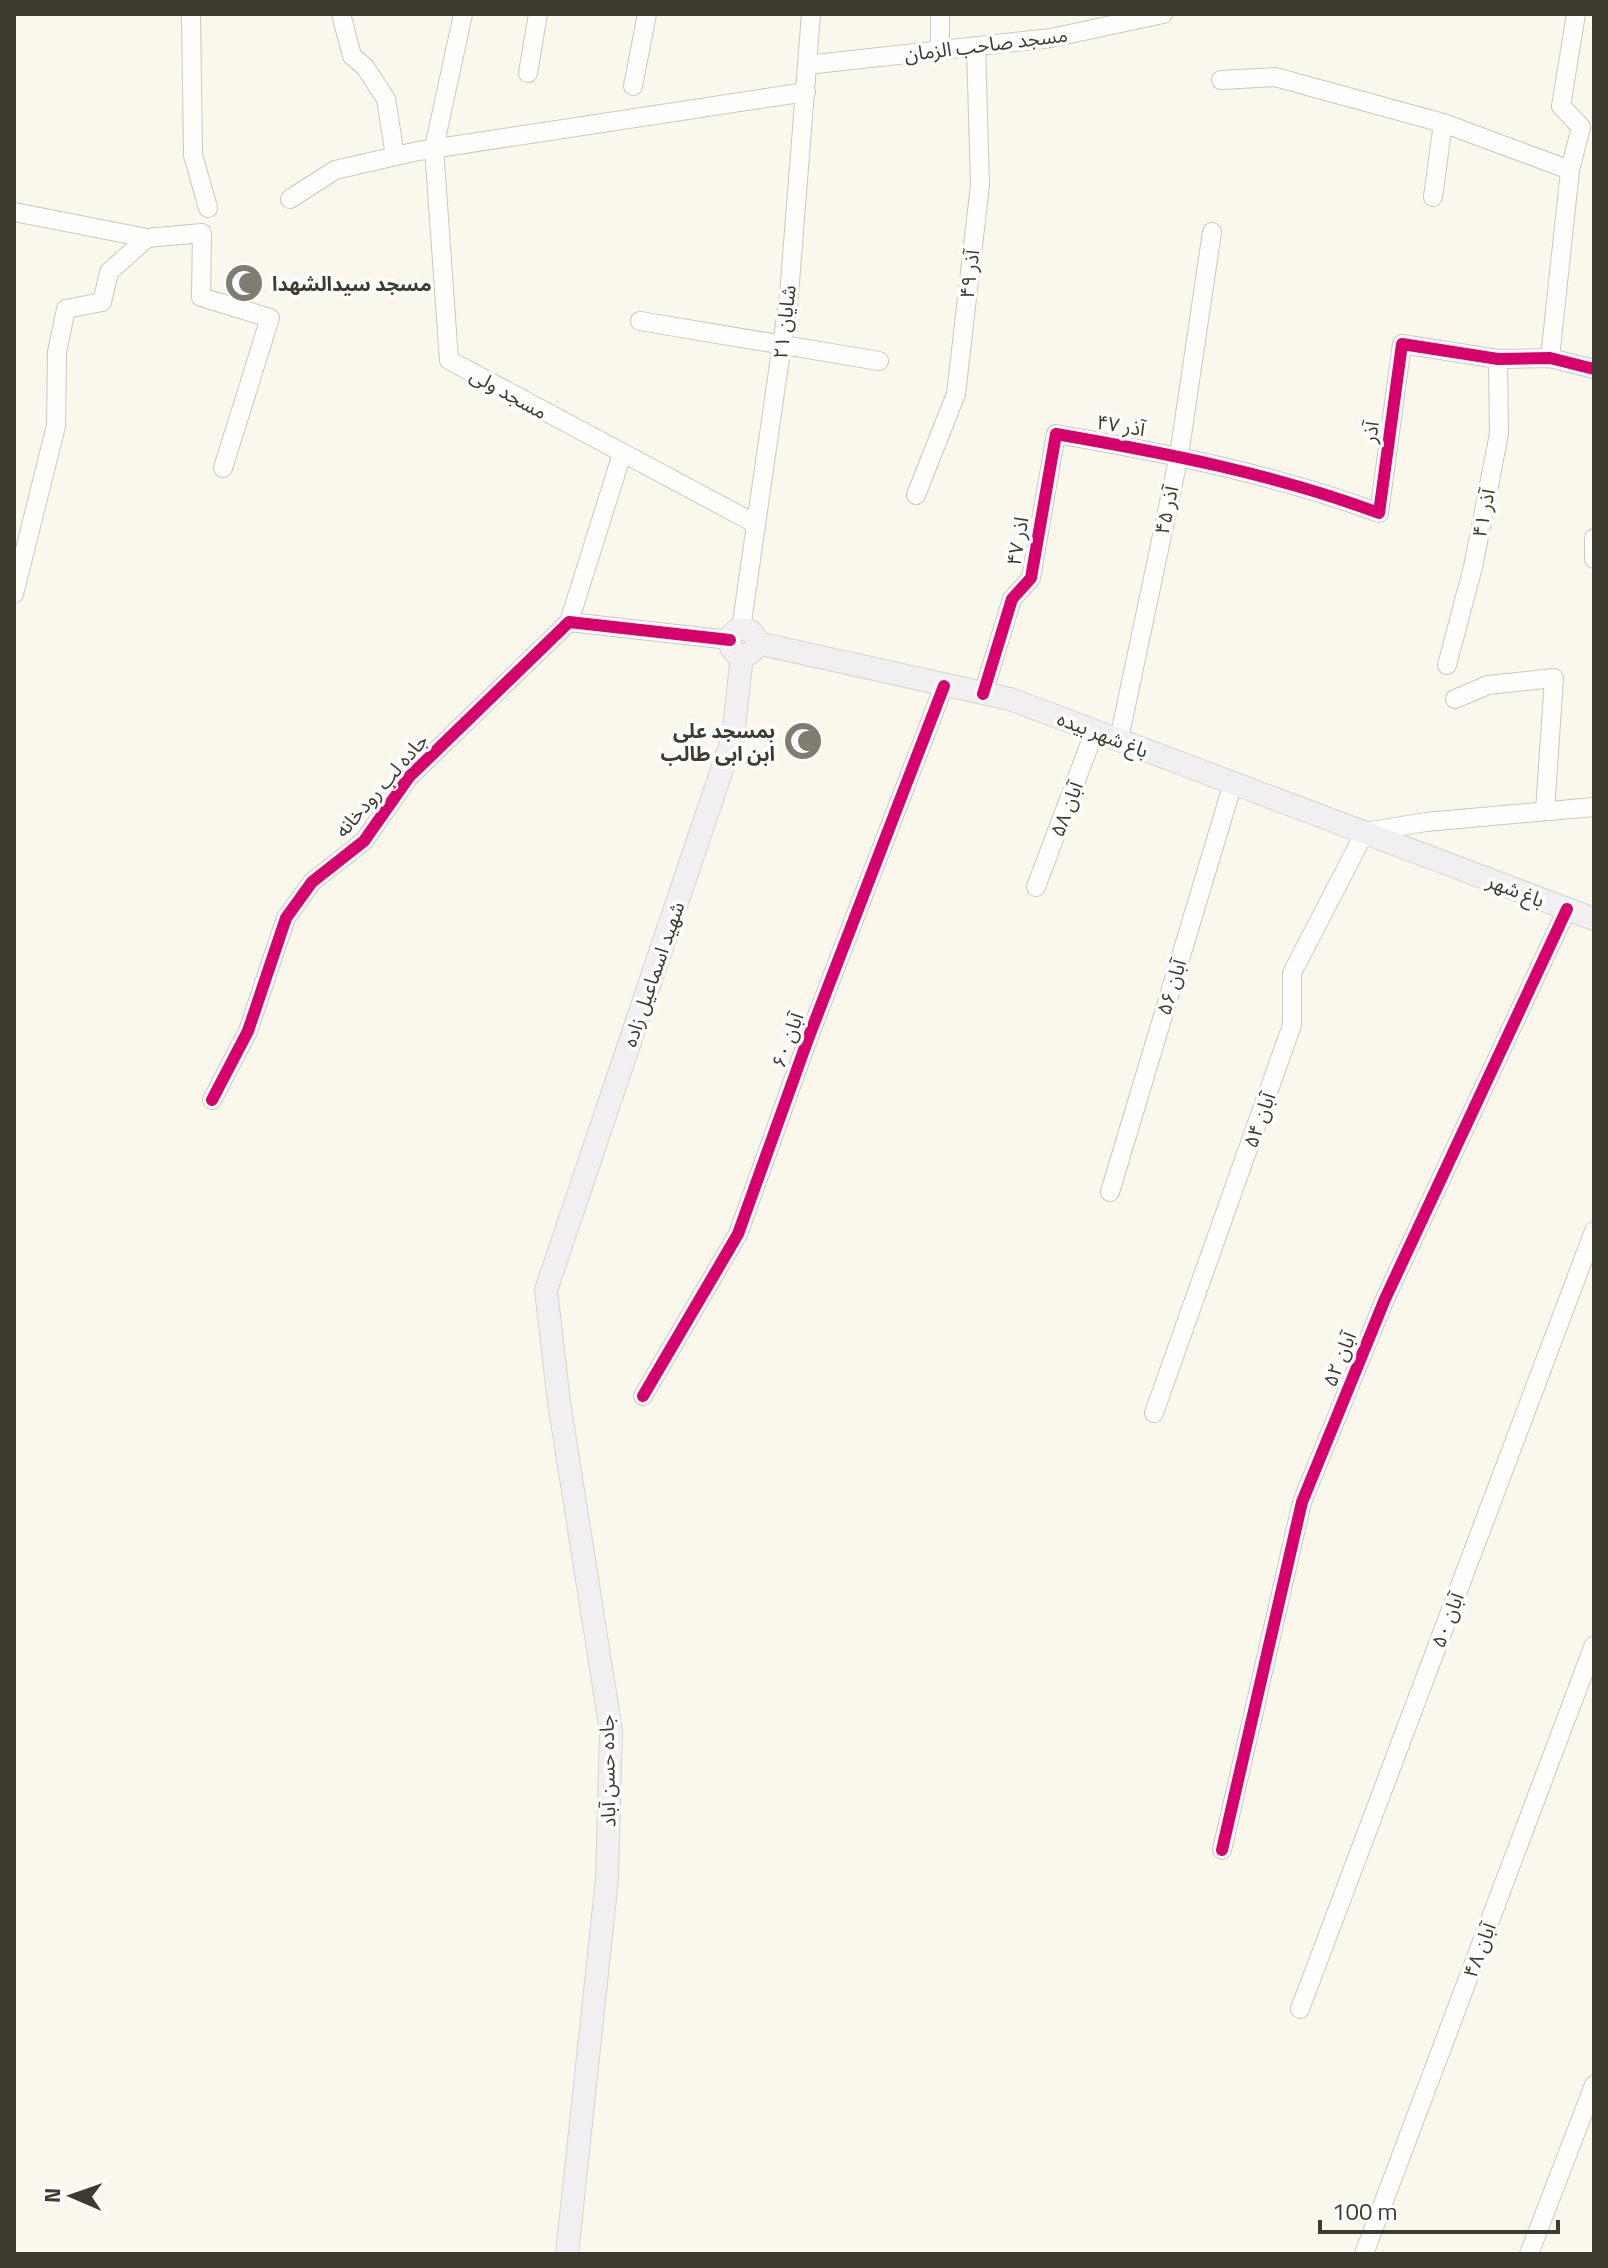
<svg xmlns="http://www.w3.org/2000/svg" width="1608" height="2268" font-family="'Titillium Web','Noto Sans Arabic',sans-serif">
  <rect width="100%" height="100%" fill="#faf7ed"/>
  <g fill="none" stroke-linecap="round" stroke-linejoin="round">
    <!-- minor casing -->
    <g stroke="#cbc8be" stroke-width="20">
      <g id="minor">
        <polyline points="191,14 193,155 208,208"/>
        <polyline points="341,14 352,56 365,67 386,99 395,156"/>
        <polyline points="463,14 434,148 449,360 756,524"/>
        <polyline points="940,14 940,50"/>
        <polyline points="807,65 1051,38 1163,14"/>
        <polyline points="528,73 538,14"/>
        <polyline points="1221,80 1275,77 1443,123"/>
        <polyline points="633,86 647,14"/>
        <polyline points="1570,170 1581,127 1561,106 1576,14"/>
        <polyline points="1433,197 1443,123 1570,170 1550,358"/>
        <polyline points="290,199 335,170 418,151 806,92"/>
        <polyline points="14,212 147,238 202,233 201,297 270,318 223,468"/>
        <polyline points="640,321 879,361"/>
        <polyline points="916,495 956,394 980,185 976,46"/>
        <polyline points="1594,538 1594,559"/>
        <polyline points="14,594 56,426 57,352 66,309 102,302 109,272 147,238"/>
        <polyline points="569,622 622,454"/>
        <polyline points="741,629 789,295 811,14"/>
        <polyline points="1447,665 1473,567 1499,434 1498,359"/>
        <path d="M983 694 1012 599 1031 578 1056 434C1166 453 1274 474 1379 513L1402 344 1498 359 1550 358 1594 369"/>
        <polyline points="1455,699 1488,685 1554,678 1545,811"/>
        <polyline points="1119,739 1179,455 1212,232"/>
        <polyline points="1036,887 1095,730"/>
        <polyline points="212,1100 248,1031 286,918 312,882 364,841 409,777 569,622 730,640"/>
        <polyline points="1110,1192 1233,783"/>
        <polyline points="643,1396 738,1234 808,1039 944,686"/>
        <polyline points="1154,1413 1292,1025 1292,973 1365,832 1426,822 1594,807"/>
        <polyline points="1222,1850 1302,1502 1385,1299 1567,909"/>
        <polyline points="1300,2009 1594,1231"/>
        <polyline points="1364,2254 1594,1645"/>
        <polyline points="1529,2254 1594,2085"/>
      </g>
    </g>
    <!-- major casing -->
    <g stroke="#d7d4cf" stroke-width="24">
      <g id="major">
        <circle cx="743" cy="642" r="13"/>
        <polyline points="757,643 1010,699 1594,919"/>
        <polyline points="567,2254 607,1879 611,1731 559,1402 546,1290 733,737 742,655"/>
      </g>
    </g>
    <!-- minor -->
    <use href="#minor" stroke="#fefefc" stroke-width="18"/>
    <!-- major -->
    <use href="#major" stroke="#f2eff3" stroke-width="22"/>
    <!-- cycleway casing -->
    <g stroke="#fff" stroke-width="17">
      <g id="cycleway">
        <path d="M983 694 1012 599 1031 578 1056 434C1166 453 1274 474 1379 513L1402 344 1498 359 1550 358 1594 369"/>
        <polyline points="212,1100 248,1031 286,918 312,882 364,841 409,777 569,622 730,640"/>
        <polyline points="643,1396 738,1234 808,1039 944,686"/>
        <polyline points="1222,1850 1302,1502 1385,1299 1567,909"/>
      </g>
    </g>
    <!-- cycleway -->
    <use href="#cycleway" stroke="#d6006c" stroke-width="12"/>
  </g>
  <!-- icons -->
  <defs>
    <g id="mosque-disc" transform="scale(2)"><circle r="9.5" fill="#7f7c72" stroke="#fff"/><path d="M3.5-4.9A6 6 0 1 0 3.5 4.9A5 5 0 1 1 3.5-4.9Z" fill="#fff"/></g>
  </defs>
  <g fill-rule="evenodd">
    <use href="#mosque-disc" x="244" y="283"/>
    <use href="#mosque-disc" x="803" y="741"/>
  </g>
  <g text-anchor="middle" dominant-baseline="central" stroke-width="7" stroke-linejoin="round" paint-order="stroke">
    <!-- street labels -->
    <g font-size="20" fill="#3d3a2f" stroke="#fff">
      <text transform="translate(986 44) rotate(-7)">مسجد صاحب الزمان</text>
      <text transform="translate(969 274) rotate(-83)">آذر ۴۹</text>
      <text transform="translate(784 322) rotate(-83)">شایان ۲۱</text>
      <text transform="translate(509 393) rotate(29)">مسجد ولی</text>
      <text transform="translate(1121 425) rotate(9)">آذر ۴۷</text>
      <text transform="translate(1370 432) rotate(-82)">آذر</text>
      <text transform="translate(1166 510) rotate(-78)">آذر ۴۵</text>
      <text transform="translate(1483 513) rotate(-79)">آذر ۴۱</text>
      <text transform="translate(1017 541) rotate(-80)">اذر ۴۷</text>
      <text transform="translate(1103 734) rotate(21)">باغ شهر بیده</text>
      <text transform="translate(381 785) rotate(-49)">جاده لب رودخانه</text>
      <text transform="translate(1066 809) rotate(-69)">آبان ۵۸</text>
      <text transform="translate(1516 890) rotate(21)">باغ شهر</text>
      <text transform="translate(653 974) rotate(-71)">شهید اسماعیل زاده</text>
      <text transform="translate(1171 987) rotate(-73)">آبان ۵۶</text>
      <text transform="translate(787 1040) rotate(-70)">آبان ۶۰</text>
      <text transform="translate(1259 1120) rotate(-70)">آبان ۵۴</text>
      <text transform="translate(1339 1359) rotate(-68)">آبان ۵۲</text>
      <text transform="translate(1447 1620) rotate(-69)">آبان ۵۰</text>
      <text transform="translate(607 1771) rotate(-91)">جاده حسن آباد</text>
      <text transform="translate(1479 1950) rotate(-69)">آبان ۴۸</text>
    </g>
    <!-- poi labels -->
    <g font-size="20" font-weight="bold" fill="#3d3a2f" stroke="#fff" text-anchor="start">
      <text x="272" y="283">مسجد سیدالشهدا</text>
      <text x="775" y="730" text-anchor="end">بمسجد علی<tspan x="775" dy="23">ابن ابی طالب</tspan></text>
    </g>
  </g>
  <!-- border -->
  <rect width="1608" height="2268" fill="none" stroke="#3d3a2f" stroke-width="32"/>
  <!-- north arrow -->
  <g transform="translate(72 2196) rotate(272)" stroke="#ffffff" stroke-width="6" paint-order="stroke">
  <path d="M0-6L14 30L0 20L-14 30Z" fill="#3d3a2f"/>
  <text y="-12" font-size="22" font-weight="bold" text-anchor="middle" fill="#3d3a2f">N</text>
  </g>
  <!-- scale -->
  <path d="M1320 2220v12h238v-12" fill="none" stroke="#3d3a2f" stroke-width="4"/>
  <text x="1332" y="2220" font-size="24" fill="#3d3a2f" stroke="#ffffff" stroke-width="6" paint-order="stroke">100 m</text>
</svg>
